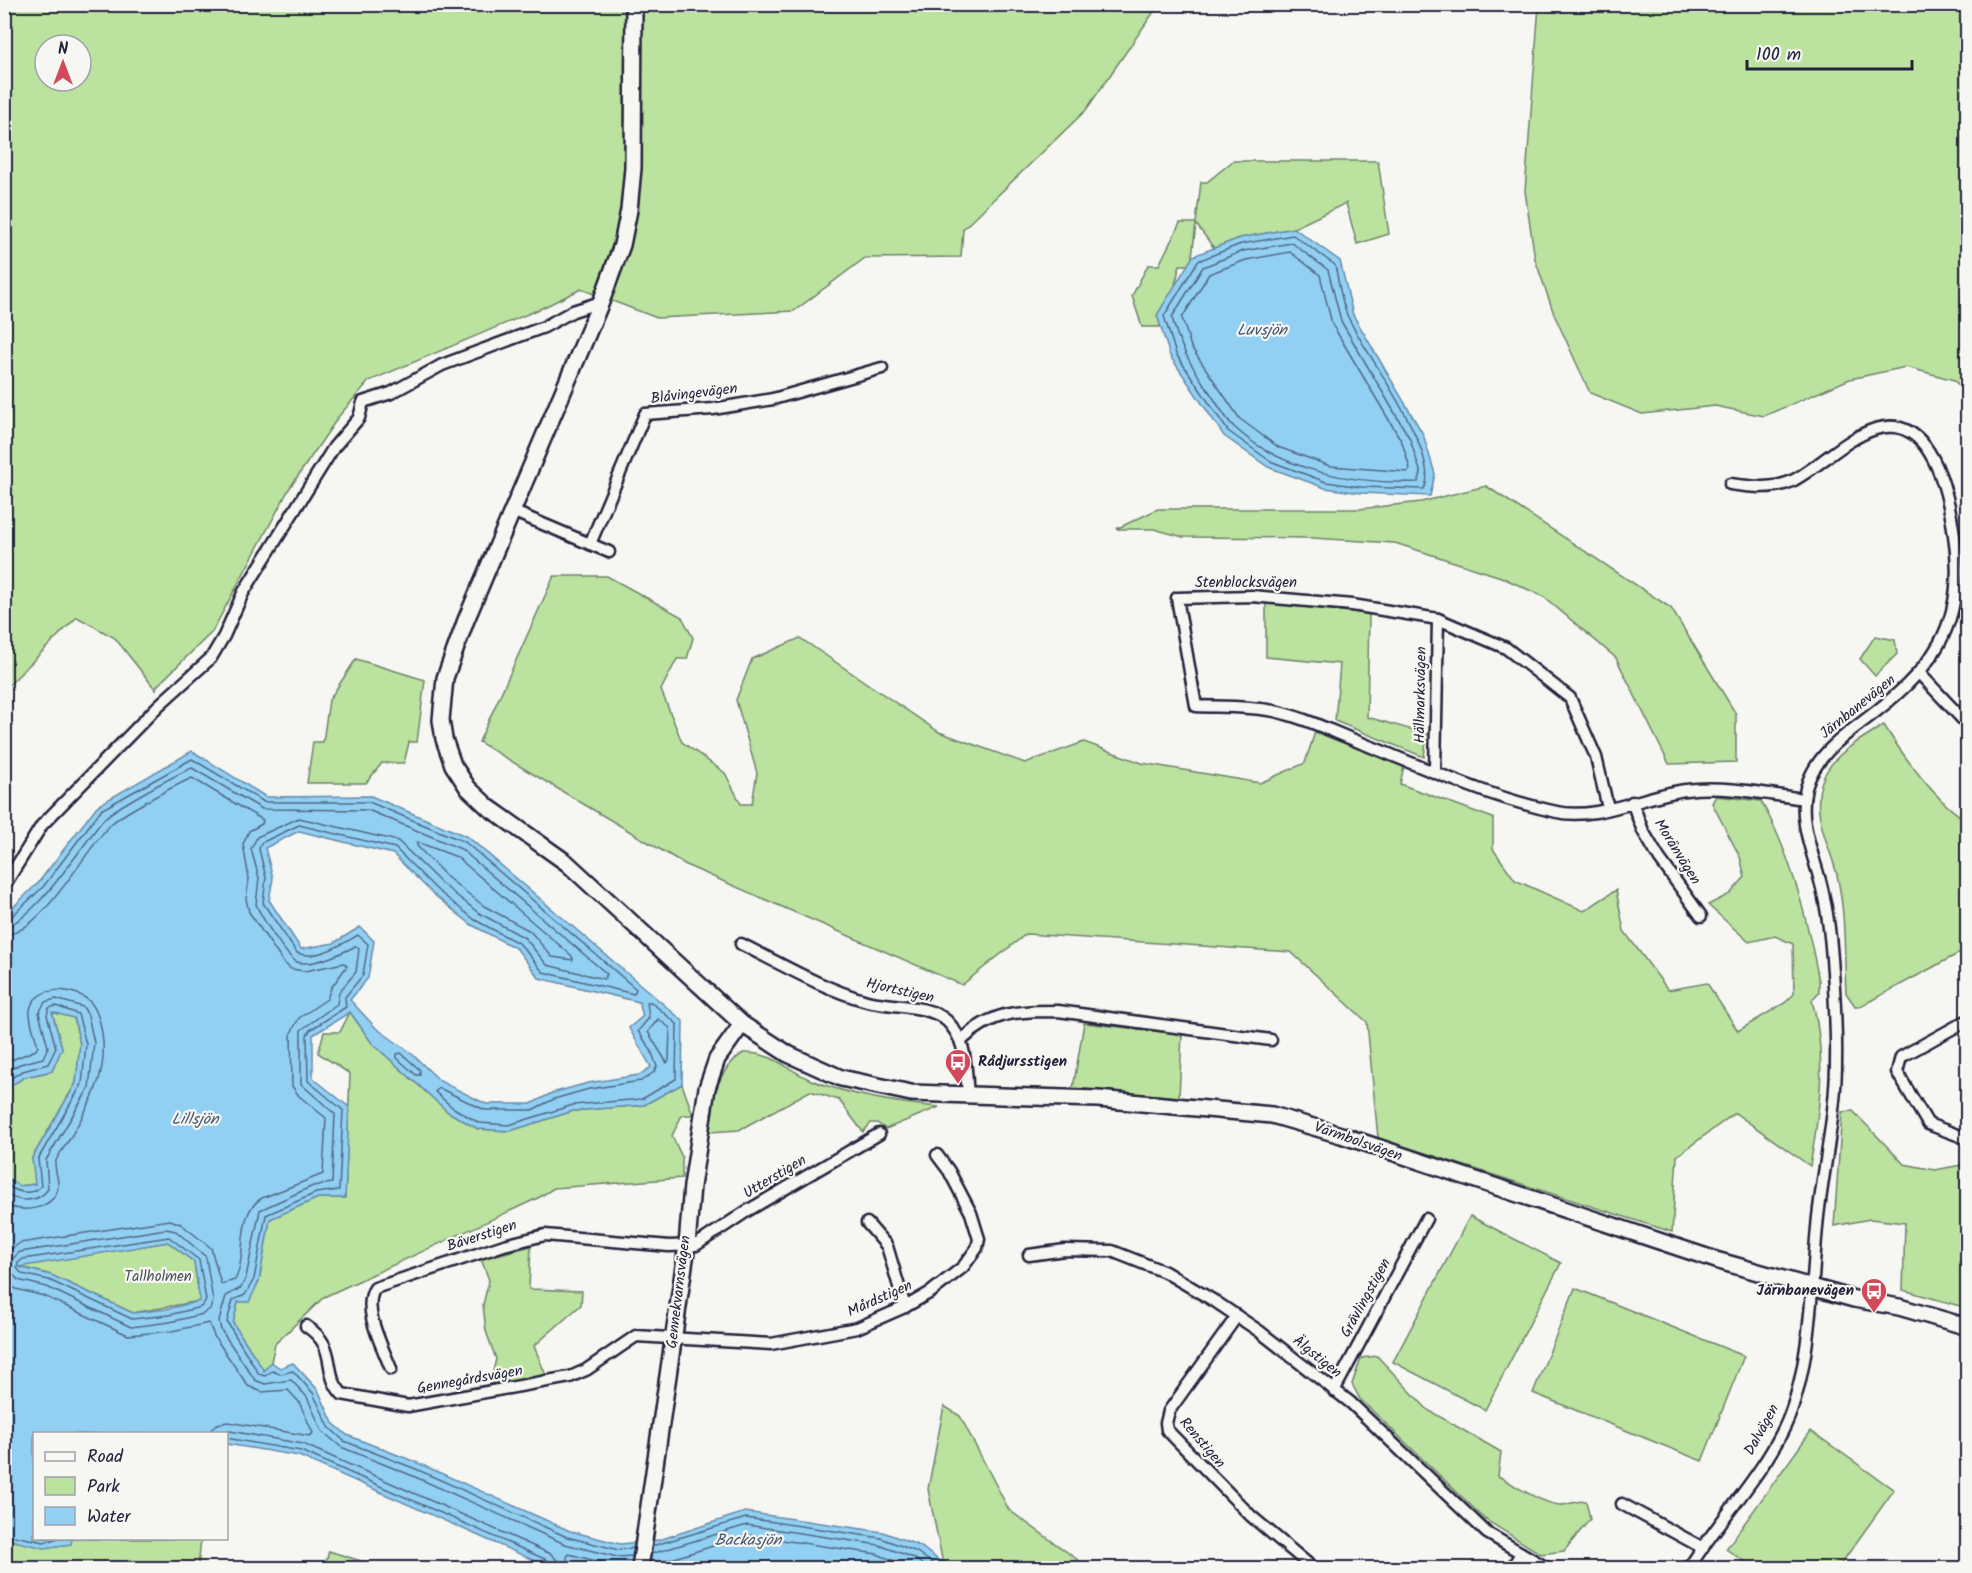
<svg xmlns="http://www.w3.org/2000/svg" width="1972" height="1573" font-family="Kalam,sans-serif">
  <rect width="100%" height="100%" fill="#f6f6f2"/>
  <filter id="ink" filterUnits="userSpaceOnUse"><feTurbulence type="fractalNoise" baseFrequency=".0167" numOctaves="2"/><feDisplacementMap in="SourceGraphic" scale="12" xChannelSelector="R" yChannelSelector="G"/><feConvolveMatrix kernelMatrix="1 2 1 2 8 2 1 2 1" color-interpolation-filters="sRGB"/></filter>
  <g filter="url(#ink)">
    <!-- green -->
    <g fill="#bbe29e" stroke="#6e826c" stroke-width="1.5" fill-rule="evenodd">
      <path d="M5 5H1162L1153 13 1086 110 963 229 961 257 865 258 794 311 657 318 581 289 542 308 369 381 339 416 289 489 212 632 157 686 156 690 115 638 77 617 5 689ZM45 45H81V81H45Z"/>
      <polygon points="1539,5 1967,5 1967,395 1954,380 1906,367 1850,379 1764,416 1715,406 1642,414 1590,393 1554,314 1535,259 1525,191"/>
      <polygon points="1233,161 1378,161 1389,234 1357,244 1346,203 1294,228 1240,238 1214,248 1196,224 1191,265 1180,265 1175,285 1175,306 1159,327 1142,327 1132,296 1148,265 1159,265 1180,223 1196,223 1201,182 1207,182"/>
      <polygon points="1486,486 1671,608 1736,714 1736,762 1669,764 1616,658 1544,597 1501,577 1395,543 1312,538 1183,537 1154,529 1116,529 1158,509 1359,509 1421,502"/>
      <path d="M554 576H607L682 617 693 638 687 659H677L661 690 682 742 725 773 741 804H752L757 773 736 700 752 659 800 638 939 732 1025 763 1084 742 1142 763 1260 783 1305 763 1315 732 1404 766 1400 784 1493 818V849L1515 880 1584 911 1616 890 1624 931 1668 990 1707 983 1738 1031 1786 1002 1794 994 1793 944 1775 936 1749 942 1708 905 1730 894 1745 877 1740 857 1712 803 1716 796 1761 801C1792 856 1807 919 1819 981V992L1812 1000C1827 1054 1820 1111 1810 1166L1735 1113 1677 1156 1672 1232 1378 1138 1367 1022 1291 952 1026 934 962 985 688 866 479 742Z"/>
      <polygon points="1266,603 1369,614 1367,717 1427,734 1424,757 1335,721 1340,664 1266,657"/>
      <polygon points="1875,636 1895,640 1897,654 1875,676 1860,659"/>
      <polygon points="356,659 425,680 417,742 409,742 404,763 382,763 366,783 307,783 313,742 323,742 329,700"/>
      <path d="M1884 725C1901 753 1939 806 1967 820V949L1861 1006H1855L1846 993C1844 954 1846 913 1837 875 1833 859 1826 843 1822 827 1807 770 1841 751 1884 725Z"/>
      <polygon points="52,1012 74,1018 80,1044 76,1083 32,1158 36,1184 19,1186 5,1176 4,1089 25,1077 52,1071 62,1048"/>
      <polygon points="350,1012 372,1043 448,1112 478,1129 510,1131 573,1111 644,1105 682,1084 693,1115 682,1115 672,1136 682,1157 682,1178 554,1188 538,1198 324,1297 275,1344 271,1362 264,1371 233,1323 238,1302 259,1281 270,1219 318,1198 345,1198 350,1074 318,1053 324,1032 340,1032"/>
      <polygon points="1084,1023 1182,1034 1179,1097 1073,1088"/>
      <path d="M743 1053C773 1052 786 1069 811 1080 851 1096 896 1103 939 1107L886 1129 877 1123H871L863 1132 839 1100 810 1091 739 1130 710 1132C713 1101 714 1072 743 1053Z"/>
      <polygon points="1853,1111 1904,1164 1935,1170 1967,1164 1967,1308 1903,1290 1905,1223 1870,1219 1834,1226 1842,1112"/>
      <polygon points="1470,1216 1561,1263 1485,1410 1393,1362"/>
      <polygon points="168,1242 194,1262 200,1301 133,1313 51,1275 17,1266"/>
      <polygon points="531,1246 529,1289 582,1291 581,1305 534,1346 547,1378 490,1384 496,1359 486,1331 483,1305 489,1280 481,1259"/>
      <polygon points="1575,1288 1744,1356 1702,1461 1533,1393"/>
      <path d="M1377 1356 1428 1410 1501 1452 1498 1476C1517 1486 1538 1502 1559 1505 1568 1506 1576 1500 1586 1501L1590 1519 1564 1551 1541 1554 1486 1520 1360 1399 1352 1384 1361 1358Z"/>
      <polygon points="944,1406 960,1416 1009,1510 1089,1568 949,1568 943,1564 928,1489"/>
      <polygon points="1811,1431 1894,1490 1838,1568 1754,1568 1726,1549"/>
      <polygon points="4,1539 70,1544 72,1539 201,1539 198,1568 5,1568"/>
      <polygon points="329,1551 361,1561 361,1568 324,1568"/>
    </g>
    <!-- water -->
    <g fill="#92d0f3" stroke="#658aa9" stroke-width="1.5" fill-rule="evenodd">
      <polygon points="1294,228 1340,261 1353,315 1423,434 1435,474 1430,496 1361,493 1325,488 1268,467 1224,436 1170,356 1157,315 1193,256 1240,238"/>
      <path d="M192 751 266 797 371 796 468 837 683 1021 682 1084 644 1105 573 1111 510 1131 478 1129 448 1112 372 1043 350 1012 313 1035V1078L349 1107 345 1198H318L270 1219 259 1281 249 1302H238L233 1323 264 1371 271 1362 280 1368 293 1363 318 1390 333 1423 347 1435 418 1463 570 1531 620 1544 659 1540 745 1512 883 1532 920 1546 949 1568H551L299 1456 227 1444 226 1434H34V1538L72 1539 71 1544 44 1548 5 1539 4 1176 19 1186 35 1184 32 1158 76 1083 80 1044 74 1018 52 1012 62 1048 52 1071 25 1077 5 1089V915L38 883 97 806ZM299 831 393 854 433 894 472 925 517 949 539 978 639 1002 643 1016 629 1028 651 1067 639 1075 588 1083 552 1093 531 1104H486L440 1081 411 1053 376 1028 350 1000 368 978 374 941 360 927 334 943 301 949 269 900 273 878 265 848ZM168 1242 194 1262 200 1301 167 1309 133 1313 51 1275 19 1267Z"/>
    </g>
    <g fill="none" stroke-linecap="round" stroke-linejoin="round">
      <!-- shore -->
      <g stroke="#4f6885" stroke-width="1.5">
        <path d="M1293 235 1335 265C1339 282 1341 304 1349 319 1366 355 1442 454 1424 489L1361 487 1326 482 1270 461 1228 431 1176 354 1164 316 1198 261 1241 244Z"/>
        <path d="M1292 243 1328 270 1341 321 1410 439 1421 474 1418 482C1355 484 1282 472 1234 427 1224 417 1216 401 1208 390 1192 367 1178 344 1172 317L1203 267 1243 251Z"/>
        <polygon points="1290,252 1320,275 1332,324 1402,442 1410,469 1408,472 1330,466 1278,447 1240,419 1191,347 1182,318 1209,274 1246,260"/>
        <polygon points="417,842 457,857 572,956 573,960 552,957 530,931 484,906 448,878 417,846"/>
        <path d="M4 919 11 917 43 887 101 810 192 759 264 802H369L465 842 636 989 634 994 543 972 520 944 475 920 437 890 395 848 299 825 261 843 259 849 266 878 263 903 297 953C316 961 342 944 358 935L368 944 363 975 345 997 346 1007 310 1030 307 1035 308 1081 343 1110 339 1190 316 1193 266 1215 254 1279 245 1295 233 1300 227 1322 259 1374 265 1376 272 1371 280 1374 293 1371 313 1393 329 1427 344 1441 416 1469 567 1537 619 1550 634 1548"/>
        <path d="M4 926C32 925 85 841 104 819 112 809 177 774 192 768L262 809 368 810 461 849 607 974 604 979 547 965 525 938 479 913 442 884 398 841 299 818 257 837 251 849 259 878 256 904C260 915 287 958 297 962 312 967 342 953 356 946L359 949 356 972 339 992 337 1004 301 1030V1084L335 1114 332 1183 313 1186 260 1210 246 1277 241 1288 226 1296 219 1321 221 1330 255 1380 265 1384 291 1380 307 1397 322 1431 341 1447 413 1476 565 1544 617 1557 633 1556"/>
        <path d="M4 935C42 934 86 848 111 824 123 813 176 785 192 778L263 820 262 824 249 831 243 844 249 879 246 899 249 912 283 962 291 969 305 971 344 963 347 966 331 988 327 999 299 1018 291 1033 292 1086 299 1096 326 1118 323 1174 262 1198C235 1213 248 1256 235 1280L221 1284 211 1248 181 1224 170 1220 20 1243 4 1254"/>
        <polygon points="647,1002 651,1002 677,1024 676,1079 642,1099 573,1105 509,1125 479,1123 452,1107 435,1092 439,1088 485,1110 532,1110 554,1099 589,1089 641,1081 654,1072 657,1067 651,1050 638,1031 649,1018"/>
        <polygon points="658,1019 670,1028 669,1060 667,1063 648,1032"/>
        <polygon points="401,1053 420,1070 420,1075 416,1075 397,1058 397,1054"/>
        <path d="M4 1063 36 1050 38 1046C35 1035 29 1021 30 1010 35 983 77 987 91 1003 99 1012 102 1031 103 1042 106 1080 87 1109 69 1140 65 1147 56 1157 55 1164 55 1172 59 1179 58 1187 54 1210 21 1214 4 1204"/>
        <path d="M4 1073 20 1064 43 1058 48 1047 39 1013 45 1002 56 999 83 1007 88 1015 94 1043 89 1088 46 1160 48 1189C38 1204 17 1202 4 1193"/>
        <path d="M4 1082 23 1071 48 1064 56 1048 47 1015 49 1008 56 1006 78 1014 86 1044 82 1084 38 1159 41 1186C30 1198 15 1191 4 1184"/>
        <polygon points="166,1229 176,1231 206,1257 213,1301 210,1309 203,1314 170,1322 131,1327 47,1287 18,1280 10,1271 11,1260 20,1252"/>
        <polygon points="169,1237 199,1260 206,1300 201,1307 169,1315 132,1319 49,1280 22,1274 17,1268 18,1263 23,1259"/>
        <polyline points="4,1280 16,1289 44,1296 128,1335 172,1331 209,1323 214,1336 248,1386 262,1392 288,1390 299,1402 313,1433 310,1436 228,1422 217,1424 207,1434"/>
        <polyline points="219,1434 230,1431 303,1444 551,1554 557,1560 559,1568"/>
        <polyline points="226,1438 301,1451 547,1560 552,1568"/>
        <polyline points="4,1534 44,1542 64,1538"/>
        <polyline points="652,1546 746,1518 881,1538 917,1552 939,1568"/>
        <polyline points="651,1554 747,1525 879,1545 914,1558 927,1568"/>
        <polyline points="650,1563 665,1561 748,1535 877,1554 912,1568"/>
        <polyline points="568,1568 567,1557 569,1554 616,1566 631,1565"/>
      </g>
      <!-- street casing -->
      <g stroke="#22223b" stroke-width="15">
        <g id="street">
          <polyline points="512,511 590,544 645,414 713,409 773,399 882,368"/>
          <polyline points="590,544 609,552"/>
          <polyline points="1920,674 1968,725"/>
          <polyline points="1435,772 1438,619"/>
          <polyline points="1632,802 1643,831 1659,858 1701,916"/>
          <path d="M1608 808 1596 757 1570 698 1506 648 1438 619 1352 605 1252 596 1177 598 1196 706C1222 707 1248 706 1274 711 1303 717 1331 731 1359 742 1423 767 1490 798 1557 812 1598 821 1644 795 1686 790 1724 785 1766 794 1804 799"/>
          <polyline points="4,886 42,825 159,705 211,658 224,636 243,593 334,447 359,418 363,402 391,393 442,365 544,327 573,311 601,302"/>
          <path d="M741 944C781 964 823 989 867 1001 891 1007 929 1004 947 1021 968 1042 965 1067 968 1094"/>
          <polyline points="1968,1020 1901,1057 1897,1072 1928,1124 1968,1139"/>
          <path d="M962 1040C992 1011 1018 1011 1058 1011L1271 1040"/>
          <polyline points="867,1223 887,1246 905,1307"/>
          <polyline points="1029,1255 1065,1250 1112,1251 1165,1272 1216,1302 1259,1331 1351,1403 1487,1533 1547,1568"/>
          <polyline points="1237,1316 1169,1411 1166,1423 1167,1430 1251,1516 1313,1568"/>
          <path d="M306 1326C340 1348 321 1372 342 1394L408 1406 570 1377 586 1370 636 1336 771 1344 857 1328 905 1307 931 1292 963 1267 977 1248 979 1239 971 1213 949 1171 937 1155"/>
          <path d="M391 1369C383 1347 361 1309 375 1288L504 1245 545 1235 669 1246 696 1245 747 1211 879 1134"/>
          <polyline points="1334,1391 1426,1219"/>
          <polyline points="1622,1504 1703,1548"/>
          <polyline points="1512,1568 1521,1553"/>
          <path d="M1689 1568C1718 1521 1763 1475 1786 1424 1812 1365 1811 1282 1818 1217 1822 1181 1829 1146 1833 1110 1838 1070 1836 1027 1834 987 1832 956 1830 924 1823 893 1816 858 1797 825 1806 788 1814 759 1838 740 1861 723 1931 671 1968 627 1954 535 1950 506 1943 470 1925 446 1885 394 1831 461 1794 480 1775 490 1751 487 1730 484"/>
        </g>
      </g>
      <!-- secondary casing -->
      <g stroke="#22223b" stroke-width="20">
        <g id="secondary">
          <polyline points="634,4 633,168 629,210 622,245 601,302 466,620 445,678 441,720 444,739 453,765 468,788 488,807 567,863 742,1024 788,1054 841,1078 911,1093 1098,1099 1272,1115 1341,1135 1719,1261 1854,1299 1899,1307 1968,1327"/>
          <polyline points="640,1568 687,1245 692,1186 707,1088 717,1059 742,1024"/>
        </g>
      </g>
      <!-- street -->
      <use href="#street" stroke="#f6f6f2" stroke-width="10"/>
      <!-- secondary -->
      <use href="#secondary" stroke="#f6f6f2" stroke-width="15"/>
    </g>
  </g>
  <!-- icons -->
  <defs>
    <g id="bus-pin" transform="scale(1.35)"><path d="M0 17L-7.5 6A9.5 9.5 0 1 1 7.5 6Z" fill="#d1495b" stroke="#f6f6f2"/><path d="M-5-6H5V4H4V6H2V4H-2V6H-4V4H-5ZM-3.5-4V0h7V-4ZM-3.5 1.2v1.5H-2V1.2ZM2 1.2v1.5H3.5V1.2Z" fill="#fff"/></g>
  </defs>
  <g fill-rule="evenodd">
    <use href="#bus-pin" x="958" y="1062"/>
    <use href="#bus-pin" x="1874" y="1291"/>
  </g>
  <g text-anchor="middle" dominant-baseline="central" stroke-width="4.5" stroke-linejoin="round" paint-order="stroke">
    <!-- street labels -->
    <g font-size="15" fill="#22223b" stroke="#f6f6f2">
      <text transform="translate(694 394) rotate(-7)">Blåvingevägen</text>
      <text x="1246" y="583">Stenblocksvägen</text>
      <text transform="translate(1421 695) rotate(-89)">Hällmarksvägen</text>
      <text transform="translate(1858 707) rotate(-39)">Järnbanevägen</text>
      <text transform="translate(1677 852) rotate(58)">Moränvägen</text>
      <text transform="translate(900 991) rotate(13)">Hjortstigen</text>
      <text transform="translate(1358 1142) rotate(19)">Värmbolsvägen</text>
      <text transform="translate(775 1177) rotate(-31)">Utterstigen</text>
      <text transform="translate(482 1236) rotate(-18)">Bäverstigen</text>
      <text transform="translate(679 1292) rotate(-83)">Gennekvarnsvägen</text>
      <text transform="translate(1366 1298) rotate(-61)">Grävlingstigen</text>
      <text transform="translate(880 1299) rotate(-24)">Mårdstigen</text>
      <text transform="translate(1317 1357) rotate(39)">Älgstigen</text>
      <text transform="translate(470 1380) rotate(-10)">Gennegårdsvägen</text>
      <text transform="translate(1762 1430) rotate(-61)">Dalvägen</text>
      <text transform="translate(1202 1443) rotate(49)">Renstigen</text>
    </g>
    <!-- poi labels -->
    <g font-size="15" font-weight="bold" fill="#22223b" stroke="#f6f6f2" text-anchor="start">
      <text x="978" y="1062">Rådjursstigen</text>
      <text x="1854" y="1291" text-anchor="end">Järnbanevägen</text>
    </g>
    <!-- park labels -->
    <g font-size="15" fill="#485254" stroke="#f6f6f2">
      <text x="158" y="1277">Tallholmen</text>
    </g>
    <!-- water labels -->
    <g font-size="16" font-style="italic" fill="#445672" stroke="#f6f6f2">
      <text x="1262" y="330">Luvsjön</text>
      <text x="195" y="1119">Lillsjön</text>
      <text x="748" y="1540">Backasjön</text>
    </g>
  </g>
  <!-- margin -->
  <rect width="1972" height="1573" fill="none" stroke="#f6f6f2" stroke-width="24"/>
  <rect x="12" y="12" width="1948" height="1549" fill="none" stroke="#22223b" stroke-width="2" filter="url(#ink)"/>
  <!-- legend -->
  <rect x="33" y="1432" width="195" height="108" fill="#f6f6f2" stroke="#a1a1a9" stroke-width="1.5"/>
  <rect x="45" y="1452" width="30" height="9" fill="#f6f6f2" stroke="#a1a1a9" stroke-width="1.5"/>
  <text x="87" y="1462" font-size="18" fill="#22223b">Road</text>
  <rect x="45" y="1477" width="30" height="18" fill="#bbe29e" stroke="#a1a1a9" stroke-width="1.5"/>
  <text x="87" y="1492" font-size="18" fill="#22223b">Park</text>
  <rect x="45" y="1507" width="30" height="18" fill="#92d0f3" stroke="#a1a1a9" stroke-width="1.5"/>
  <text x="87" y="1522" font-size="18" fill="#22223b">Water</text>
  <!-- north arrow -->
  <g transform="translate(63 63)"><circle r="28" fill="#f6f6f2" stroke="#a1a1a9" stroke-width="1.5"/>
  <path d="M0-4.5L10 22L0 15L-10 22Z" fill="#d1495b"/>
  <text y="-9" font-size="16" font-weight="bold" text-anchor="middle" fill="#22223b">N</text>
  </g>
  <!-- scale -->
  <path d="M1747 60v9h165v-9" fill="none" stroke="#22223b" stroke-width="3"/>
  <text x="1756" y="60" font-size="18" fill="#22223b" stroke="#f6f6f2" stroke-width="4.5" paint-order="stroke">100 m</text>
</svg>
